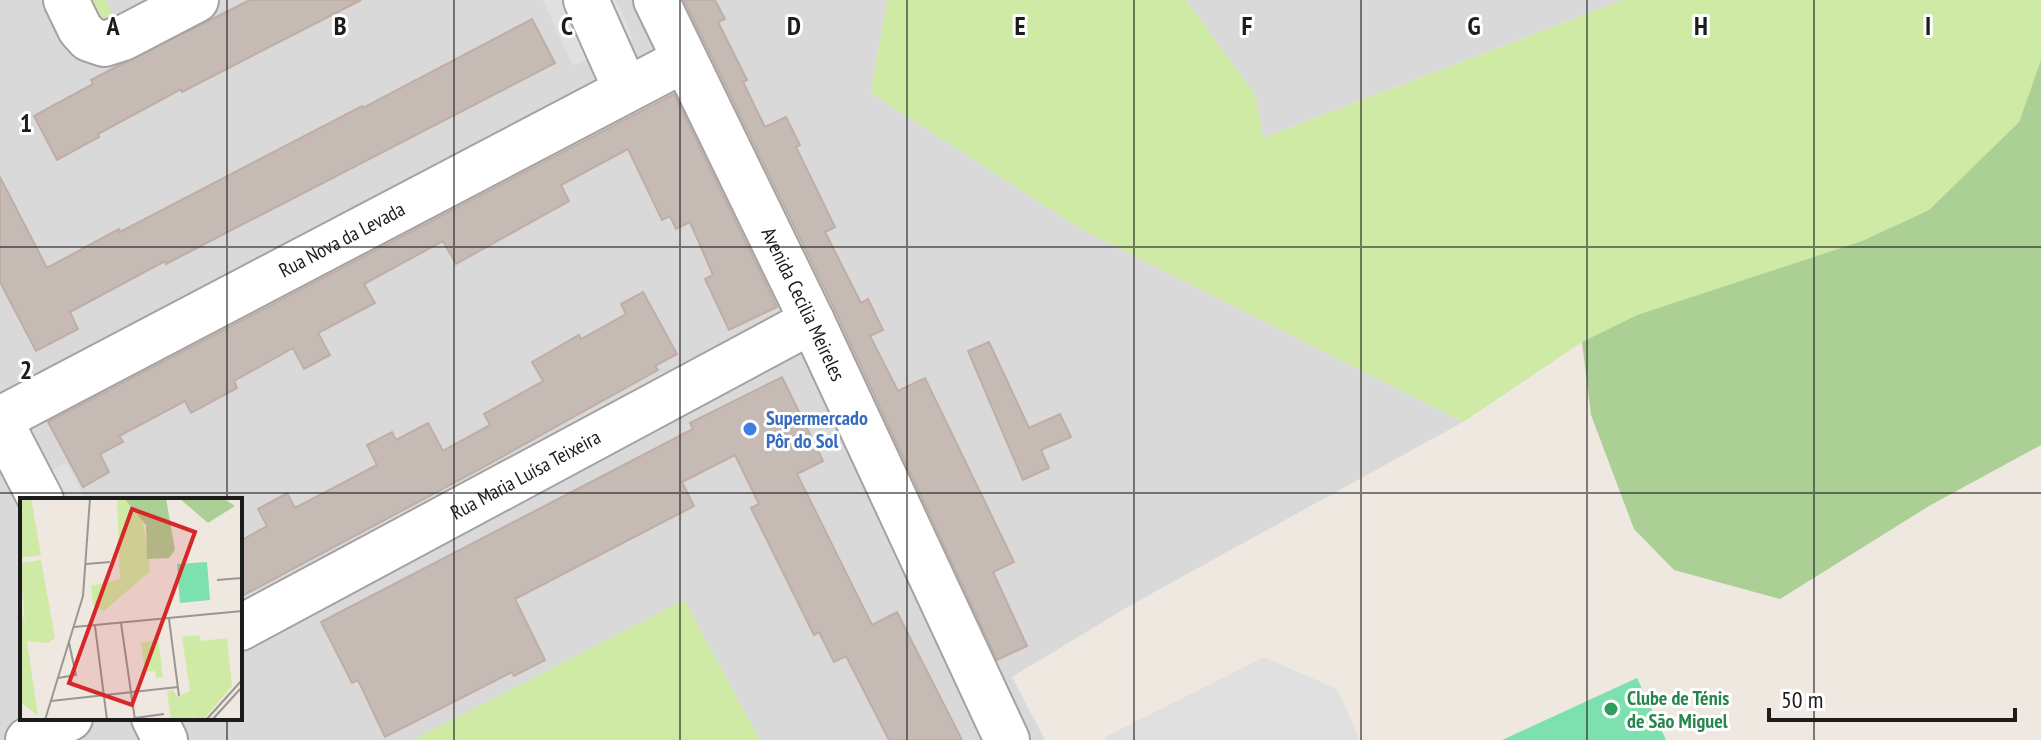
<svg xmlns="http://www.w3.org/2000/svg" width="2041" height="740" font-family="'PT Sans Narrow',sans-serif">
  <rect width="100%" height="100%" fill="#eee8e1"/>
  <!-- residential -->
  <g fill="#dad9d9" fill-rule="evenodd">
    <path d="M0 0H887L871 93 1081 229 1463 422 1131 605 1012 677 1045 740H0ZM22 500H240V718H22Z"/>
    <polygon points="1187,0 1623,0 1262,138"/>
  </g>
  <!-- grass -->
  <g fill="#ceeaa5">
    <polygon points="85,0 106,0 113,17 95,18"/>
    <polygon points="887,0 1186,0 1256,96 1263,138 1623,0 2041,0 2041,60 2019,122 1929,210 1862,241 1637,315 1582,342 1463,422 1081,229 871,93"/>
    <polygon points="684,600 760,740 413,740"/>
  </g>
  <!-- forest -->
  <polygon fill="#accf95" points="2041,60 2041,445 1929,506 1780,599 1674,570 1634,529 1591,415 1582,342 1637,315 1862,241 1929,210 2019,122"/>
  <!-- pitch -->
  <polygon fill="#7ce0af" points="1637,678 1666,740 1502,740"/>
  <!-- parking -->
  <g fill="#e0e0e0">
    <polygon points="543,0 616,0 633,38 573,66"/>
    <polygon points="66,463 86,500 61,500 46,473"/>
    <polygon points="1264,657 1337,689 1360,740 1107,740 1105,737"/>
  </g>
  <!-- building -->
  <g fill="#c6bab5" stroke="#c0ada3" stroke-width="2">
    <polygon points="250,0 361,0 182,92 181,89 98,134 99,137 57,160 34,116 93,84 91,80 112,69"/>
    <polygon points="684,0 715,0 725,19 718,22 747,80 743,82 765,127 786,117 800,145 796,147 835,227 825,232 861,303 868,299 883,330 870,336 898,391 925,378 1014,562 993,572 1027,646 997,660 835,310"/>
    <polygon points="532,19 555,63 166,264 165,261 70,312 78,329 36,351 0,282 0,177 47,268 119,229 120,232 362,106 363,108"/>
    <polygon points="674,94 777,307 729,330 705,279 713,275 690,222 676,229 670,216 662,220 628,149 561,185 569,201 456,264 443,241 364,284 375,303 318,333 330,355 304,369 293,348 234,381 237,388 191,413 185,401 119,436 123,442 100,454 109,472 83,487 48,422"/>
    <polygon points="643,292 677,354 655,366 658,370 480,469 240,597 240,541 267,526 258,509 287,493 295,508 377,465 367,445 392,432 396,440 428,423 443,451 490,425 484,414 543,381 532,362 579,335 581,339 626,314 621,304"/>
    <polygon points="989,342 1029,428 1060,414 1071,437 1041,450 1049,468 1023,480 968,351"/>
    <polygon points="782,377 823,461 797,474 872,625 897,612 962,740 889,740 846,656 834,662 819,632 814,635 751,508 759,504 735,455 682,482 694,506 515,599 545,660 514,676 512,672 385,737 358,680 352,683 321,622 693,429 690,423"/>
  </g>
  <g fill="none" stroke-linecap="round" stroke-linejoin="round">
    <!-- minor casing -->
    <g stroke="#a3a3a3" stroke-width="48">
      <g id="minor">
        <polyline points="66,0 80,29 89,39 104,44 123,38 196,0"/>
        <polyline points="586,0 626,90"/>
        <path id="s1" d="M656 0 812 321 1007 740"/>
        <path id="s2" d="M0 419 684 60"/>
        <polyline points="0,421 41,500"/>
        <path id="s3" d="M240 628 812 321"/>
        <polyline points="154,718 165,740"/>
        <polyline points="28,740 70,718"/>
      </g>
    </g>
    <!-- minor -->
    <use href="#minor" stroke="#fff" stroke-width="44"/>
  </g>
  <!-- grid -->
  <path fill="none" stroke="#1c1c1c" stroke-width="2" stroke-opacity="0.55" d="M227 0V500M454 0V740M680 0V740M907 0V740M1134 0V740M1361 0V740M1587 0V740M1814 0V740M0 247H2041M0 493H2041M227 718V740"/>
  <!-- markers -->
  <circle fill="#3f7fe0" stroke="#fff" stroke-width="3" cx="750" cy="429" r="8"/>
  <circle fill="#2e9e5b" stroke="#fff" stroke-width="3" cx="1611" cy="709" r="8"/>
  <g text-anchor="middle" dominant-baseline="central" stroke-width="6" stroke-linejoin="round" paint-order="stroke">
    <!-- street labels -->
    <g font-size="20" fill="#1c1c1c" stroke="#fff">
      <text stroke="none"><textPath href="#s2" startOffset="386">Rua Nova da Levada</textPath></text>
      <text stroke="none"><textPath href="#s1" startOffset="338">Avenida Cecilia Meireles</textPath></text>
      <text stroke="none"><textPath href="#s3" startOffset="324">Rua Maria Luísa Teixeira</textPath></text>
    </g>
    <!-- shop labels -->
    <g font-size="20" font-weight="bold" fill="#366cbe" stroke="#fff" text-anchor="start">
      <text x="766" y="418">Supermercado<tspan x="766" dy="23">Pôr do Sol</tspan></text>
    </g>
    <!-- leisure labels -->
    <g font-size="20" font-weight="bold" fill="#27864d" stroke="#fff" text-anchor="start">
      <text x="1627" y="698">Clube de Ténis<tspan x="1627" dy="23">de São Miguel</tspan></text>
    </g>
  </g>
  <!-- overview -->
  <g transform="translate(20 498)">
    <rect width="222" height="222" fill="#eee8e1"/>
    <path d="M0 0H11L21 57 0 60ZM97 0H104L122 17 130 73 84 113 73 107 71 88 100 81ZM21 62 35 140 28 145 7 143 18 218 0 203V106L5 126 0 65ZM179 137 181 143 207 140 212 188 183 222H175L173 211 174 222H151L147 193 153 192 157 199 170 193 162 139ZM138 142 143 179 136 180 135 173 125 174 121 145Z" fill="#ceeaa5"/>
    <path d="M104 0H146L155 52 149 60 127 61 126 27ZM159 0H203L215 8 188 25Z" fill="#accf95"/>
    <path d="M187 64 190 102 160 105 157 66Z" fill="#7ce0af"/>
    <path fill="none" stroke="#9a9692" stroke-width="2" d="M66 66 90 64M197 82 222 80M149 121 159 198M101 125 115 222M75 128 87 222M54 129 222 113M38 180 56 177 49 145M31 203 158 189M115 220 144 216M25 222 63 98 70 0M186 222 222 182M192 222 222 189"/>
    <path fill="#d62828" fill-opacity="0.15" stroke="#d62828" stroke-width="4" d="M112 11 175 34 112 207 49 185Z"/>
    <rect width="222" height="222" fill="none" stroke="#1c1c1c" stroke-width="4"/>
  </g>
  <g font-size="26" text-anchor="middle" font-weight="bold" fill="#1c1c1c" stroke="#fff" stroke-width="6" stroke-linejoin="round" paint-order="stroke">
    <text x="113" y="35">A</text>
    <text x="340" y="35">B</text>
    <text x="567" y="35">C</text>
    <text x="794" y="35">D</text>
    <text x="1020" y="35">E</text>
    <text x="1247" y="35">F</text>
    <text x="1474" y="35">G</text>
    <text x="1701" y="35">H</text>
    <text x="1928" y="35">I</text>
    <text x="26" y="132">1</text>
    <text x="26" y="379">2</text>
  </g>
  <!-- scale -->
  <path d="M1769 708v12h246v-12" fill="none" stroke="#1c1c1c" stroke-width="4"/>
  <text x="1781" y="708" font-size="24" fill="#1c1c1c" stroke="#ffffff" stroke-width="6" paint-order="stroke">50 m</text>
</svg>
